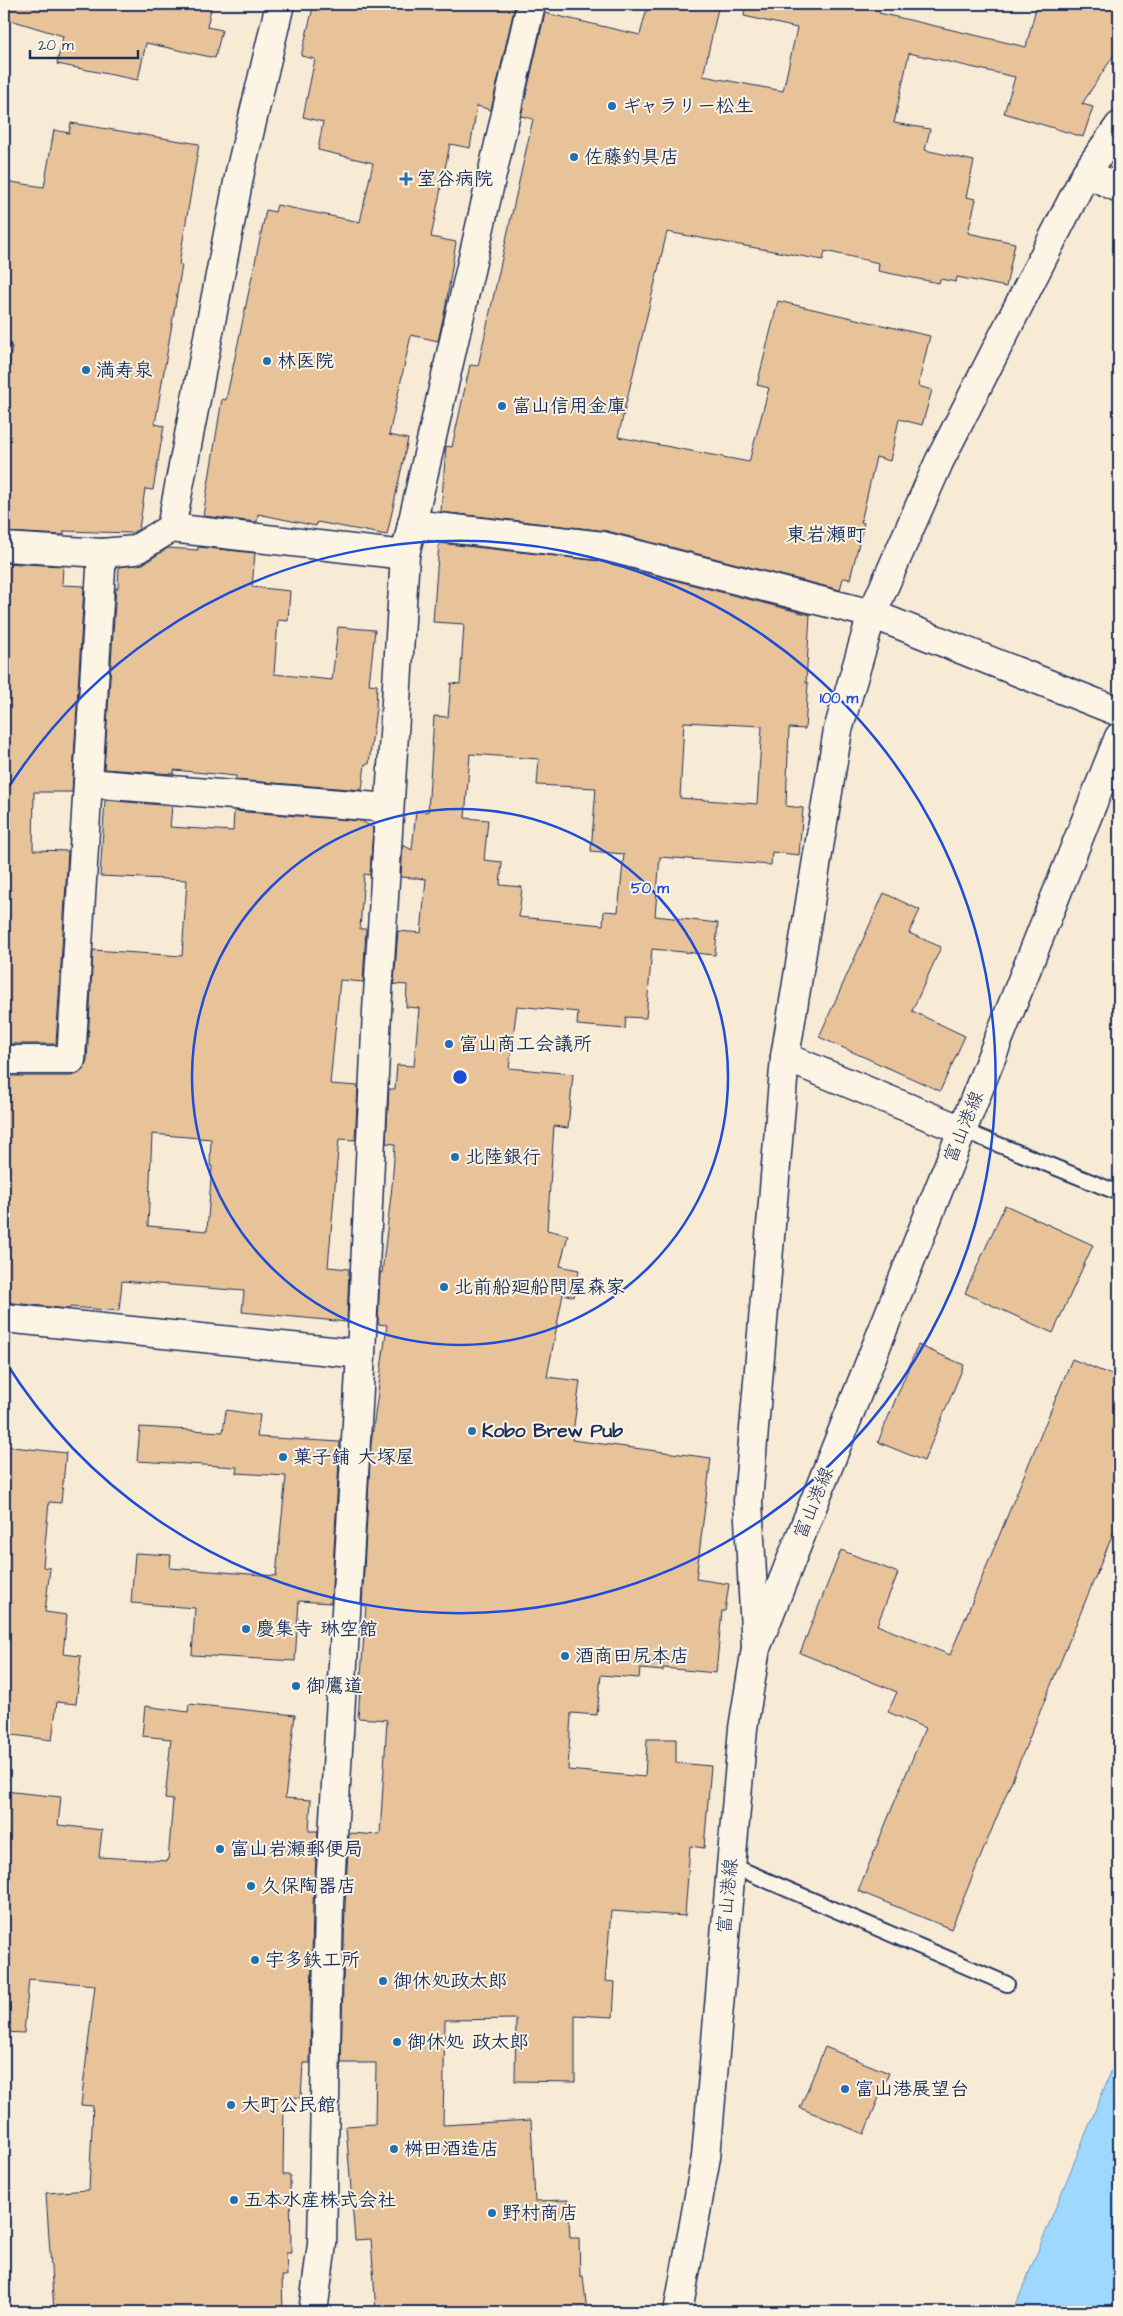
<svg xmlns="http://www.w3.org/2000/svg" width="1123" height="2316" font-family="'Architects Daughter','Klee One',sans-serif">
  <rect width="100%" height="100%" fill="#f8ebd6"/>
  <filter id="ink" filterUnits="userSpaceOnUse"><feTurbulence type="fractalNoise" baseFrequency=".02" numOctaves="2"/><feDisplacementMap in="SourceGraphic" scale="10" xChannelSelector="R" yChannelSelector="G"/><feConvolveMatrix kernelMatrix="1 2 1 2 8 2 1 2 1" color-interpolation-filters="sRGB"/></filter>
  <g filter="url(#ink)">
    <!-- water -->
    <polygon fill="#9fd8ff" stroke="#6a94bf" points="1119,2052 1119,2312 1013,2312"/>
    <!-- building -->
    <g fill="#e8c399" stroke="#1b2f5e" fill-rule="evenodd">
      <polygon points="4,4 191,4 211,8 207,27 222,30 215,58 146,43 138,80 57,64 63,36 4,18"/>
      <polygon points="314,4 515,5 491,110 477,106 470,148 450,144 431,237 456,242 446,305 438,341 411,335 389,435 408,439 387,535 317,522 316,526 258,514 257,522 203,516 222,399 226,400 266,210 275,212 277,205 360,222 373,163 318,150 323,122 303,117 315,59 301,56"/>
      <polygon points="648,4 719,4 703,76 783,91 797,28 744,16 745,4 882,4 879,13 1026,47 1037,4 1119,4 1119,47 1082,104 1093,107 1083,137 1004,113 1015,77 909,53 894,123 930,129 925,150 974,161 966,197 976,199 968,233 1015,243 1006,287 957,277 956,282 940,279 939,283 878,271 879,263 825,251 823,260 667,232 618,437 749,462 769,388 757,385 778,301 930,336 918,386 932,390 922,425 899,419 890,461 876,457 861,522 864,523 850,579 843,578 840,590 607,531 441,512 446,446 452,447 470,365 478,366 533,119 521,116 545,13 640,35"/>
      <polygon points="71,123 199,144 179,264 182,265 155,424 164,426 153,490 145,489 139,529 132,533 64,531 64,535 4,532 4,395 12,346 4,345 4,181 44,187 54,130 69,133"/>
      <path d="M439 543 600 561 810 615 806 683H808L805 729 789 728 786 806 803 808 799 855 772 852 771 865 660 857 655 916 718 923 715 955 652 949 646 1018 626 1017 625 1029 577 1025 578 1012 517 1006 509 1068 573 1074 568 1128 554 1126 547 1230 568 1235 560 1266 579 1270 574 1297 563 1294 547 1377 580 1381 572 1440 711 1458 696 1579 729 1584 725 1611H722L716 1673 663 1668V1671L640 1669 639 1678 601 1675 597 1715 571 1713 568 1770 645 1777 647 1739H676V1763L711 1766 704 1848 690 1846 685 1916 611 1911 605 1981 615 1982 613 2017 575 2015V2082L515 2081 516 2019 445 2020 443 2125 531 2120 535 2201 568 2200 570 2238H579L580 2276H583L587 2312H376L371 2239 355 2240 346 2126 375 2124 376 2063H341L345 1905 349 1833 380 1835 387 1720 358 1718 366 1606 362 1605 371 1444 387 1325 378 1324 380 1272 382 1273 392 1186 395 1144 386 1143 389 1089H395L397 1065 414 1066 419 1008 406 1007 407 985 394 984 398 931 421 933 426 879 401 877 403 845 412 850 416 811 428 812 434 716 448 717 451 683 460 684 464 624 433 622ZM684 722 762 726 757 804 680 798ZM470 754 539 759 537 785 596 788 591 851 624 854 618 912 604 911 603 925 519 917 522 887 500 885 502 862 484 860 488 820 465 818Z"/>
      <polygon points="198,547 255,553 252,587 290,591 288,621 278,620 274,674 332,680 338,627 375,630 369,684 377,685 376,708 369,764 365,764 362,790 236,780 236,776 174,770 174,774 104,769 116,588 118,588 119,567 143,564 168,548 198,550"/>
      <polygon points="4,563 63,566 62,585 84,586 72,792 34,792 33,850 68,851 56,1044 4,1044"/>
      <path d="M105 800 172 806 170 827 233 831 234 811 362 821 373 828 370 875 364 874 360 929H366L363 982 340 980 330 1084 358 1086 355 1140 339 1139 328 1267 349 1269 347 1322 242 1312 244 1291 122 1281 119 1311 70 1307 69 1309 4 1302V1076H71L78 1074 84 1069 87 1061 93 950 182 956 187 880 100 876ZM152 1134 211 1139 210 1166H212L207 1231 148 1226Z"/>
      <polygon points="884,893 920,910 909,933 941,947 912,1011 965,1036 940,1091 819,1037"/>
      <polygon points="1005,1205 1093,1245 1053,1333 965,1293"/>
      <polygon points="918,1345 964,1365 924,1461 878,1442"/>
      <polygon points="1072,1359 1119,1378 1119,1519 951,1929 858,1891 925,1728 888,1712 897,1692 800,1653 841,1550 898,1573 877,1625 950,1655"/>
      <polygon points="226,1410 260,1415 257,1437 340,1442 331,1603 299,1601 295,1661 192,1655 195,1608 131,1603 135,1553 171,1555 170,1568 276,1576 286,1476 236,1473 237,1467 137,1461 140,1427 223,1432"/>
      <polygon points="4,1446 66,1453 61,1503 49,1502 43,1567 50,1568 45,1612 67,1615 63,1654 81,1656 76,1704 57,1702 52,1740 4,1734"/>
      <polygon points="189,1704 295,1715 285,1798 311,1800 309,1831 318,1831 313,1904 310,2063 303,2063 301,2098 284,2096 283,2175 290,2175 291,2253 286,2253 287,2276 282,2276 283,2312 54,2312 46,2193 89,2190 93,2106 81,2105 95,1985 29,1979 24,2033 4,2032 4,1791 61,1797 58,1825 102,1830 99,1857 168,1861 173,1800 165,1799 171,1739 142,1736 145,1706 188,1712"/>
      <polygon points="825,2047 889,2073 864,2134 800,2108"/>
    </g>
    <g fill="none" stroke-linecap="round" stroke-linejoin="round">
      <!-- service casing -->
      <g stroke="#1b2f5e" stroke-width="18">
        <g id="service">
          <polyline points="962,1130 1119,1193"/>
          <polyline points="731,1865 1007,1984"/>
        </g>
      </g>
      <!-- minor casing -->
      <g stroke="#1b2f5e" stroke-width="31">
        <g id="minor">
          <polyline points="1086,173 1119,188"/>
          <polyline points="412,524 603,546 872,614 1119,712"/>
          <polyline points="171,528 240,172 280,4"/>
          <polyline points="4,547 102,553 135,550 171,528 405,555"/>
          <polyline points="88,783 389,808"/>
          <polyline points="785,1057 962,1130"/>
          <polyline points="4,1060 71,1060 102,553"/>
          <polyline points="4,1318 361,1354"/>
          <polyline points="756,1648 748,1501 785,1057 838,730 872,614 939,462 1086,173 1119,126"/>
          <polyline points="313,2312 322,2244 329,1904 361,1354 377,1011 405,555 531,4"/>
        </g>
      </g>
      <!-- primary casing -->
      <g stroke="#1b2f5e" stroke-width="31">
        <polyline id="primary" points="678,2312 706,2157 743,1728 756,1648 1119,737"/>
      </g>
      <!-- service -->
      <use href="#service" stroke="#fcf5e5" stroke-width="14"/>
      <!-- minor -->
      <use href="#minor" stroke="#fcf5e5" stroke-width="28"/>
      <!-- primary -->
      <use href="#primary" stroke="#fcf5e5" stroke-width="28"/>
    </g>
  </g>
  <!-- distance rings -->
  <g fill="none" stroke="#1d4ed8" stroke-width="2.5">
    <circle cx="460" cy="1077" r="268"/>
    <path d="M5 793A536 536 0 1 1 5 1361"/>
  </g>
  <!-- markers -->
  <g fill="#1f6fb2" stroke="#fcf5e5" stroke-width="2">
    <circle cx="612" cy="106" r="5"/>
    <circle cx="574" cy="157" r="5"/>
    <path d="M403.5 171.5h5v5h5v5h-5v5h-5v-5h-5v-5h5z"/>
    <circle cx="267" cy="361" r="5"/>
    <circle cx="86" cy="370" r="5"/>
    <circle cx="502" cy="406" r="5"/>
    <circle cx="449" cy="1044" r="5"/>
    <circle cx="455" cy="1157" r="5"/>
    <circle cx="444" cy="1287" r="5"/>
    <circle cx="472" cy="1431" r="5"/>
    <circle cx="283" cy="1457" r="5"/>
    <circle cx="246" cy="1629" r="5"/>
    <circle cx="565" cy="1656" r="5"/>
    <circle cx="296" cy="1686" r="5"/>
    <circle cx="220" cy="1849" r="5"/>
    <circle cx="251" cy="1886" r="5"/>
    <circle cx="255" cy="1960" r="5"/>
    <circle cx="383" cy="1981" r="5"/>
    <circle cx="397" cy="2042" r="5"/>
    <circle cx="845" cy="2089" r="5"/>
    <circle cx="231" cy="2105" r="5"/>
    <circle cx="394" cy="2149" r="5"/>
    <circle cx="234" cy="2200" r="5"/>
    <circle cx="492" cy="2213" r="5"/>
  </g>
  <g text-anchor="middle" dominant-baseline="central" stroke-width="4" stroke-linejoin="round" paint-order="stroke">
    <!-- poi labels -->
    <g font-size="19" font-weight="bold" fill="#1b2f5e" stroke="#fcf5e5" text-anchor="start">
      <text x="622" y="106">ギャラリー松生</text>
      <text x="584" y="157">佐藤釣具店</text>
      <text x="417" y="179">室谷病院</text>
      <text x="277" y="361">林医院</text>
      <text x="96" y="370">満寿泉</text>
      <text x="512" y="406">富山信用金庫</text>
      <text x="459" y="1044">富山商工会議所</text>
      <text x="465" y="1157">北陸銀行</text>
      <text x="454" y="1287">北前船廻船問屋森家</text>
      <text x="482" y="1431">Kobo Brew Pub</text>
      <text x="293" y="1457">菓子鋪 大塚屋</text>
      <text x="256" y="1629">慶集寺 琳空館</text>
      <text x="575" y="1656">酒商田尻本店</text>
      <text x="306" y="1686">御鷹道</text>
      <text x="230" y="1849">富山岩瀬郵便局</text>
      <text x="261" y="1886">久保陶器店</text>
      <text x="265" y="1960">宇多鉄工所</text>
      <text x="393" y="1981">御休処政太郎</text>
      <text x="407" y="2042">御休処 政太郎</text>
      <text x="855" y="2089">富山港展望台</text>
      <text x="241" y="2105">大町公民館</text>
      <text x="404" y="2149">桝田酒造店</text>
      <text x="244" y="2200">五本水産株式会社</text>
      <text x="502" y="2213">野村商店</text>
    </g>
    <!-- street labels -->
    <g font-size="19" fill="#1b2f5e" stroke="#fcf5e5">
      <text transform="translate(964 1127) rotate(-68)">富山港線</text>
      <text transform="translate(814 1503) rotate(-68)">富山港線</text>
      <text transform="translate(728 1896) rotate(-85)">富山港線</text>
    </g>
    <!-- neighbourhood labels -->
    <g font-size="20" font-weight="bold" fill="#1b2f5e" stroke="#fcf5e5">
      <text x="826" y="535">東岩瀬町</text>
    </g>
  </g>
  <circle cx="460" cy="1077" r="8" fill="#1d4ed8" stroke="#fcf5e5" stroke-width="2.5"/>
  <g font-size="15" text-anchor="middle" font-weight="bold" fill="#1d4ed8" stroke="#fcf5e5" stroke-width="4" stroke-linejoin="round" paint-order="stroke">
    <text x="839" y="703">100 m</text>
    <text x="650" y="893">50 m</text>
  </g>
  <!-- margin -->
  <rect width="1123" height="2316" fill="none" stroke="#fcf5e5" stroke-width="20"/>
  <rect x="10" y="10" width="1103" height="2296" fill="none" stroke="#1b2f5e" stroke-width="2" filter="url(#ink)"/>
  <!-- scale -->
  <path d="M30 50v8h108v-8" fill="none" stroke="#1b2f5e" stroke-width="2.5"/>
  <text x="38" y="50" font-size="15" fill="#1b2f5e" stroke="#fcf5e5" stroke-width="4" paint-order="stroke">20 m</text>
</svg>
